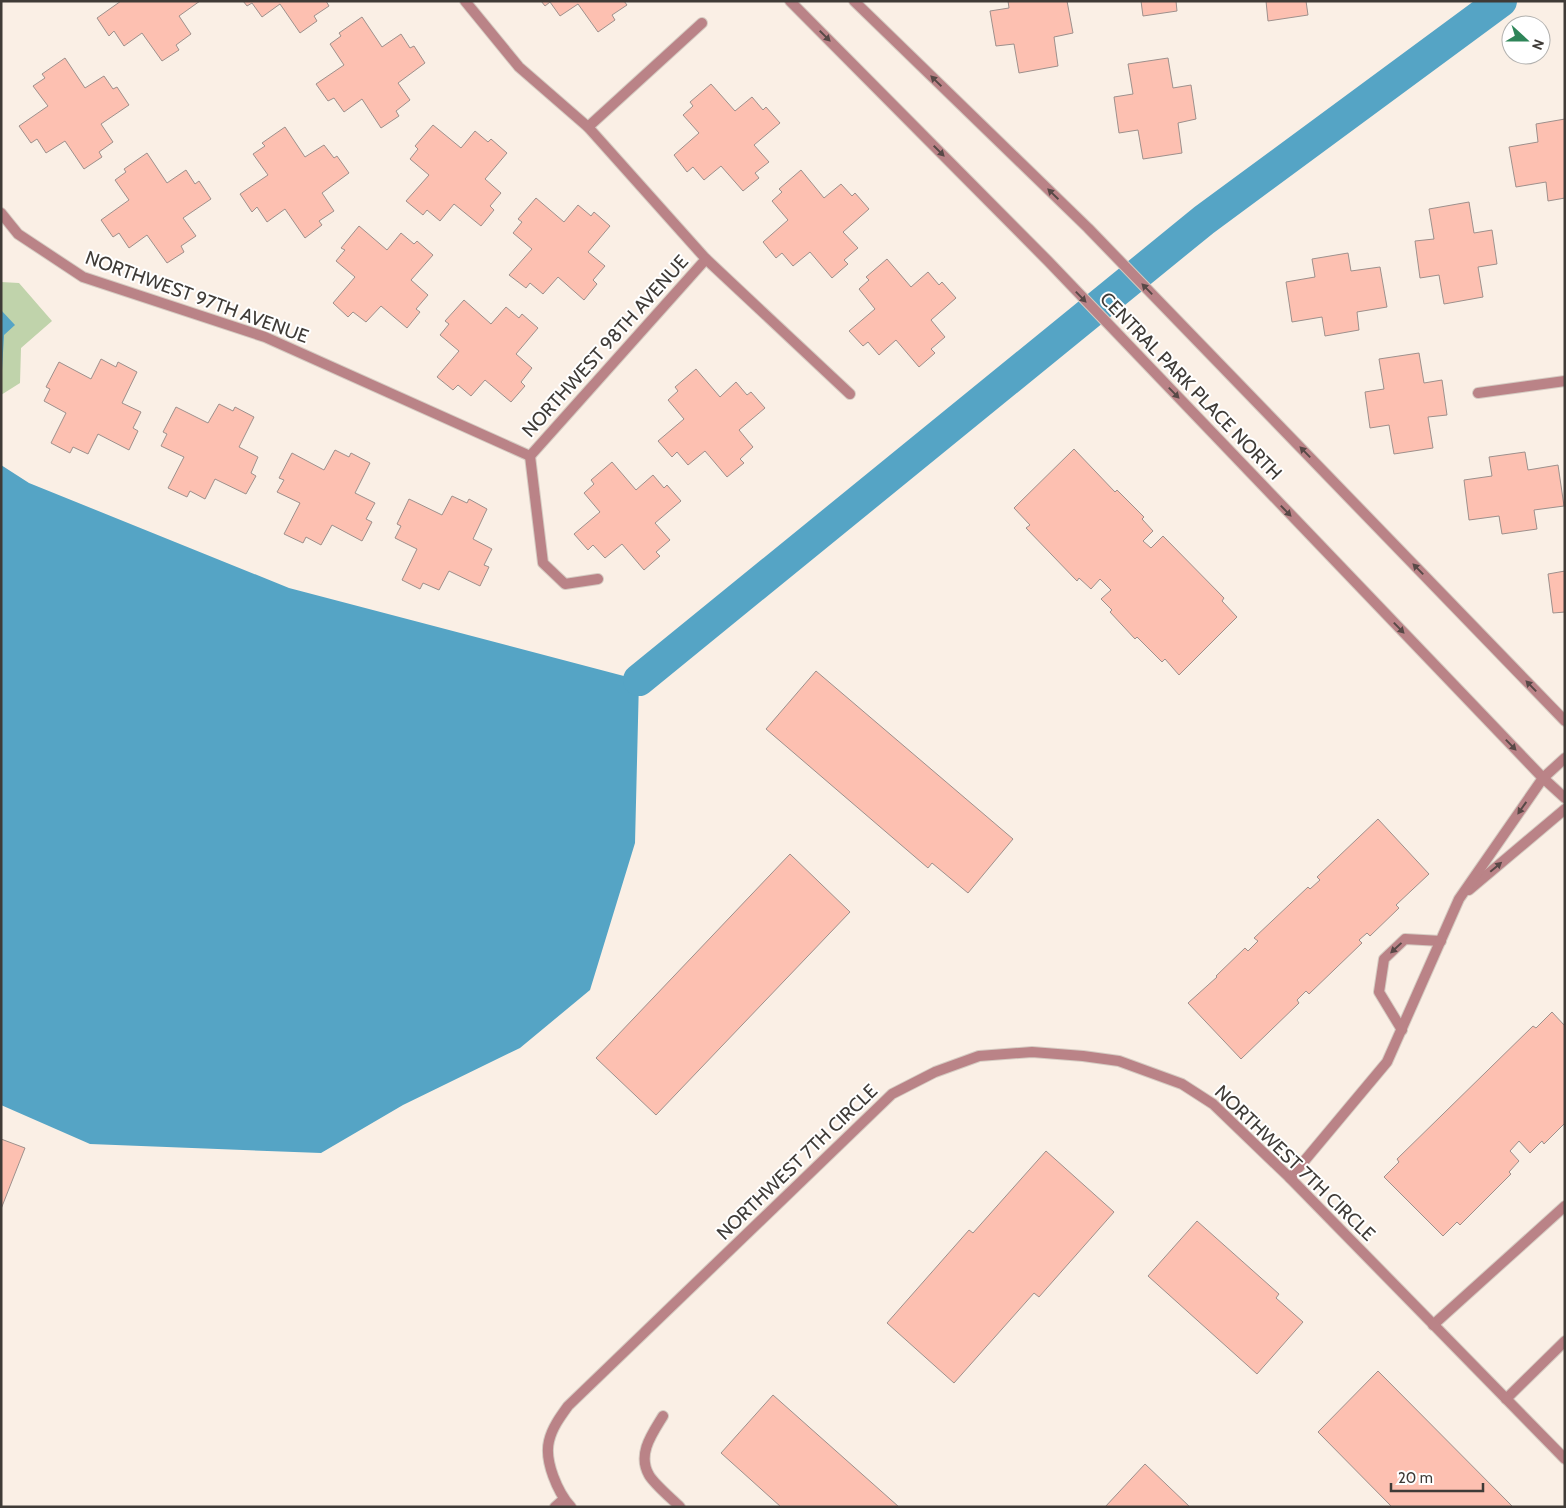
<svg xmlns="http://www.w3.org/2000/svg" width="1566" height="1508" font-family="Cabin,sans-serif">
  <rect width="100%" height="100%" fill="#faefe5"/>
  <!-- green -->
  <polygon fill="#c0d3ab" points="1,282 19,283 52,321 21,348 20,383 1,395"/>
  <!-- water -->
  <g fill="#55a4c5">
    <polygon points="1,310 15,325 4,335 2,370"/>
    <polygon points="1,465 29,483 289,588 639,680 635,843 590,990 520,1048 403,1105 321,1153 90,1144 1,1105"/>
  </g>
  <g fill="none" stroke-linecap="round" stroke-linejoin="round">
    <!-- canal -->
    <polyline stroke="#55a4c5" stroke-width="32" points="639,680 1204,220 1501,1"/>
  </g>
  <!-- building -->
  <g fill="#fdc0b1" stroke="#9e908c">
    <polygon points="121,1 200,1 179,16 191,34 176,45 179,50 162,61 142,33 124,46 114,31 109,36 97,18"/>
    <polygon points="243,1 326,1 329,6 314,16 317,21 300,33 280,4 262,17 252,3 247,6"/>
    <polygon points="541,1 624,1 627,5 612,15 615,20 598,32 578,4 560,16 550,2 545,6"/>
    <polygon points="1008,1 1067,1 1073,33 1054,37 1058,66 1019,73 1014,44 996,46 990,11 1009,8"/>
    <polygon points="1141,1 1176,1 1177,11 1143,16"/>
    <polygon points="1266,1 1306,1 1308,15 1268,21"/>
    <polygon points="362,17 382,47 401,34 410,48 414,46 425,63 398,83 410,100 396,111 399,116 381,128 362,99 344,112 334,98 328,101 316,84 344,65 330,44 341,36 339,33"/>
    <polygon points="65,58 85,88 104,76 113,89 117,87 129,105 101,124 113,142 99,152 102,157 84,169 65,141 46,153 37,139 31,143 19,126 48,106 33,86 45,78 42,74"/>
    <polygon points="1168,58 1173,88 1191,85 1196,119 1178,123 1182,153 1143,159 1138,130 1119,133 1114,97 1133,94 1128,64"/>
    <polygon points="711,84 735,111 752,97 763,110 766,107 780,123 754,145 769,162 755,173 759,178 743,191 721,166 704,180 693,167 687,172 674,155 699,133 683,115 693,106 690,102"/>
    <polygon points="1565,119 1565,198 1548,201 1546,182 1516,187 1509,147 1538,142 1536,124"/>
    <polygon points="433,125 461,148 475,131 488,142 491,139 507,153 485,179 501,193 490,206 494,210 481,226 454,204 440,221 427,210 423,215 406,201 429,175 410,159 418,149 415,146"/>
    <polygon points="285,127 305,157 324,145 334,158 337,156 349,173 322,193 334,211 319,221 322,225 305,238 285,209 267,222 257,207 252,212 240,194 268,175 253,154 265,146 262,143"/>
    <polygon points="147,153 167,183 186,170 195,184 199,181 211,199 183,218 196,236 181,246 184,252 167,263 147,235 129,248 119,233 113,237 101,220 129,200 115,180 126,172 124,169"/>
    <polygon points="801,170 824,198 841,184 852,196 855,193 869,209 843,232 858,248 844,260 848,264 832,278 810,252 793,266 782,253 776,258 763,242 788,220 772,201 782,192 779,189"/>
    <polygon points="536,198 564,222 578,205 591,216 594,212 610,226 588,252 605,266 593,280 597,284 584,300 558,277 543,294 530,283 526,288 509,275 532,249 513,233 522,222 518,219"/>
    <polygon points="1469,202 1474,233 1492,230 1497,264 1478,267 1483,297 1444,304 1439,275 1420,278 1415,241 1434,239 1429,209"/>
    <polygon points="359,226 387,250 401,233 414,244 417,241 433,255 411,280 428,295 416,309 420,312 407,328 381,306 366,322 353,312 348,317 333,303 355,277 336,261 345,250 341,248"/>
    <polygon points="1348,253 1351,271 1380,267 1387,307 1357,312 1359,330 1325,336 1322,317 1292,322 1286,282 1315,277 1312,259"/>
    <polygon points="887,259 911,287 928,272 939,285 942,282 956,298 931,320 945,337 931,349 935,353 919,367 896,340 879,355 868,342 863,346 849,331 875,309 859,289 869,280 866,277"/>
    <polygon points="464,300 491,324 506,307 519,318 522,314 538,328 516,354 532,368 521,382 525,386 511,402 485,380 471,396 458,385 453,390 437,377 459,351 440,335 449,324 445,321"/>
    <polygon points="1419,353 1424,383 1442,380 1447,415 1428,417 1433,448 1394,454 1389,425 1370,428 1365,392 1384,389 1379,359"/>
    <polygon points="101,359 116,367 118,362 137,372 122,403 141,412 133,428 138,431 129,450 98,434 88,454 73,447 70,453 51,443 66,413 44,401 50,389 46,387 59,362 91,379"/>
    <polygon points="696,369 720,397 736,382 747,395 751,392 765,408 739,430 753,447 740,459 744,463 727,477 705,451 688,465 677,452 672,457 658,441 684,419 668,400 678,391 675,387"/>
    <polygon points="219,404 233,411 235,407 254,417 239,447 258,457 251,473 256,476 246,494 215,479 205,499 190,491 187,497 168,488 184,457 161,446 167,434 163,432 176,407 208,423"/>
    <polygon points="1074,449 1115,492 1117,490 1144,517 1142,519 1153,531 1143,541 1151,548 1163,536 1224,598 1222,601 1237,617 1179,675 1165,659 1162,662 1137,637 1135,639 1110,612 1112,610 1101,599 1111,590 1100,579 1091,589 1079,578 1077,581 1026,528 1030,525 1014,508"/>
    <polygon points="335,450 349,457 351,453 370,463 355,493 375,503 366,519 372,522 362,541 332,525 321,545 306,537 303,543 284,534 300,503 277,492 284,480 279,478 292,453 324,470"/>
    <polygon points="1525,452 1528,470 1558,465 1564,506 1534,510 1537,529 1502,534 1499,516 1469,520 1464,480 1492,476 1489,457"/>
    <polygon points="612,462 636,490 653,475 664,488 667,485 681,501 655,523 670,540 656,552 660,556 644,570 622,544 605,558 593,545 588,550 574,534 600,512 584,493 594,484 591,480"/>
    <polygon points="452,496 467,503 469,499 487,509 473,539 492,549 484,565 489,567 480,586 449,571 439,590 423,583 420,589 402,580 417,549 395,538 401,526 397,524 409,499 442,515"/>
    <polygon points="1565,571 1565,612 1553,613 1548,574"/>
    <polygon points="816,671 1013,839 968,893 932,863 928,868 766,729"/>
    <polygon points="1378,819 1429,874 1396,905 1399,908 1370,936 1367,933 1359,940 1362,943 1309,994 1306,991 1297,1000 1299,1003 1241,1059 1188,1003 1217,977 1216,976 1245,948 1248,951 1258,941 1254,938 1308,887 1310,889 1320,880 1317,877"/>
    <polygon points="790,854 850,912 656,1115 596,1058"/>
    <polygon points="1552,1012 1565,1026 1565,1123 1544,1144 1542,1141 1530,1153 1519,1141 1510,1151 1519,1161 1509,1172 1511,1174 1460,1225 1457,1222 1443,1236 1384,1177 1399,1162 1397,1159 1533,1026 1536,1028"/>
    <polygon points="1,1139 25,1148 1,1209"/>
    <polygon points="1046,1151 1114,1212 1039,1297 1034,1293 954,1383 887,1323 969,1230 973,1233"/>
    <polygon points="1197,1221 1279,1294 1276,1298 1303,1322 1257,1374 1148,1276"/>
    <polygon points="1378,1371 1513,1507 1392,1507 1318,1432"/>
    <polygon points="773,1395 899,1507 781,1507 721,1453"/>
    <polygon points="1145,1464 1190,1507 1105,1507"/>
  </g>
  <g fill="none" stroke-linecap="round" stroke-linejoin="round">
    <!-- service casing -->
    <g stroke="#d5cbc2" stroke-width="12">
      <g id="service">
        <polyline points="588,127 702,23"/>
        <polyline points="1478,393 1565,381"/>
        <polyline points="530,456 543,563 565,584 598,579"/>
        <polyline points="1402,1030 1379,992 1384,959 1405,939 1441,941"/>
        <polyline points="1433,1325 1565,1206"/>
        <polyline points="1506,1399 1565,1341"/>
        <polyline points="555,1507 564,1499"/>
      </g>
    </g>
    <!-- minor casing -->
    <g stroke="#d5cbc2" stroke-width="12">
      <g id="minor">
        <polyline points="790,1 1048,261 1543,778 1565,798"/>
        <polyline points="854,1 1088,228 1565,721"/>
        <polyline points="1,213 18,234 83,277 265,337 530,456 706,259 588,127 519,67 465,1"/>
        <polyline points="706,259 850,394"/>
        <polyline points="1469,890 1565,809"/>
        <polyline points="1290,1178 1387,1062 1459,899 1543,778 1565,758"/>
        <path d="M663 1416C652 1434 637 1454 649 1475 654 1484 672 1499 680 1507"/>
        <path d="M571 1507C558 1493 544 1461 549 1441 552 1428 560 1417 568 1406L892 1094 935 1072 979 1056 1032 1052 1083 1056 1119 1061 1182 1084 1213 1104 1290 1178 1565 1459"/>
      </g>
    </g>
    <!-- service -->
    <use href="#service" stroke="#ba8387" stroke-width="10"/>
    <!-- minor -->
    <use href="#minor" stroke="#ba8387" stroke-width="10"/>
  </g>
  <!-- one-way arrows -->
  <defs><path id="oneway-solid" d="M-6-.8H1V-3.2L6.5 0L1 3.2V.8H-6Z" transform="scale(1.25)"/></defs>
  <g fill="#584947">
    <use href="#oneway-solid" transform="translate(825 36) rotate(45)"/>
    <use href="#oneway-solid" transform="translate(936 81) rotate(-136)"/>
    <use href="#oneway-solid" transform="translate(939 151) rotate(45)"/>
    <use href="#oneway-solid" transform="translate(1053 194) rotate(-136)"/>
    <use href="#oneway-solid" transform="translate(1147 289) rotate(-134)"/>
    <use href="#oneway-solid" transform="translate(1081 297) rotate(46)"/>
    <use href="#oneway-solid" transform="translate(1174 393) rotate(46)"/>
    <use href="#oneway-solid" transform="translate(1305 452) rotate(-134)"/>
    <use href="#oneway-solid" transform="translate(1286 511) rotate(46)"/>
    <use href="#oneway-solid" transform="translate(1418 569) rotate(-134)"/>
    <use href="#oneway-solid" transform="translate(1399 628) rotate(46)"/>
    <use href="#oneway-solid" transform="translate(1531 686) rotate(-134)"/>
    <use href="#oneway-solid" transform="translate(1511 745) rotate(46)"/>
    <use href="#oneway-solid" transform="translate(1522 808) rotate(125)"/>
    <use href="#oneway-solid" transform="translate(1496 867) rotate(-40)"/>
    <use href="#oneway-solid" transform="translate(1396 948) rotate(137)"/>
  </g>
  <g text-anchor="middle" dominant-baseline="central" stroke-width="4" stroke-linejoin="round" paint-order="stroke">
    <!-- street labels -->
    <g font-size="19" fill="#3f3b37" stroke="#fff">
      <text transform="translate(197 297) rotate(20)">NORTHWEST 97TH AVENUE</text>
      <text transform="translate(605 346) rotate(-48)">NORTHWEST 98TH AVENUE</text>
      <text transform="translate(1191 386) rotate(46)">CENTRAL PARK PLACE NORTH</text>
      <text transform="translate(797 1162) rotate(-44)">NORTHWEST 7TH CIRCLE</text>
      <text transform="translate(1295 1163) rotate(44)">NORTHWEST 7TH CIRCLE</text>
    </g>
  </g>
  <!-- border -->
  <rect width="1566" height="1508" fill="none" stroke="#3f3b37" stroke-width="5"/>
  <!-- north arrow -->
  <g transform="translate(1526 40) rotate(111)"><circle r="24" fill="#ffffff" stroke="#b2b1af"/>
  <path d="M0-4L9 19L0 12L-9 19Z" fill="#2e8559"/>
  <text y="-8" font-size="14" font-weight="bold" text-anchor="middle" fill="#3f3b37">N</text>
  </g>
  <!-- scale -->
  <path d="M1391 1483v8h92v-8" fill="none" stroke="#3f3b37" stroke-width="2.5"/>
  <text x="1398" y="1483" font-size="15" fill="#3f3b37" stroke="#ffffff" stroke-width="4" paint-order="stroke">20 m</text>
</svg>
